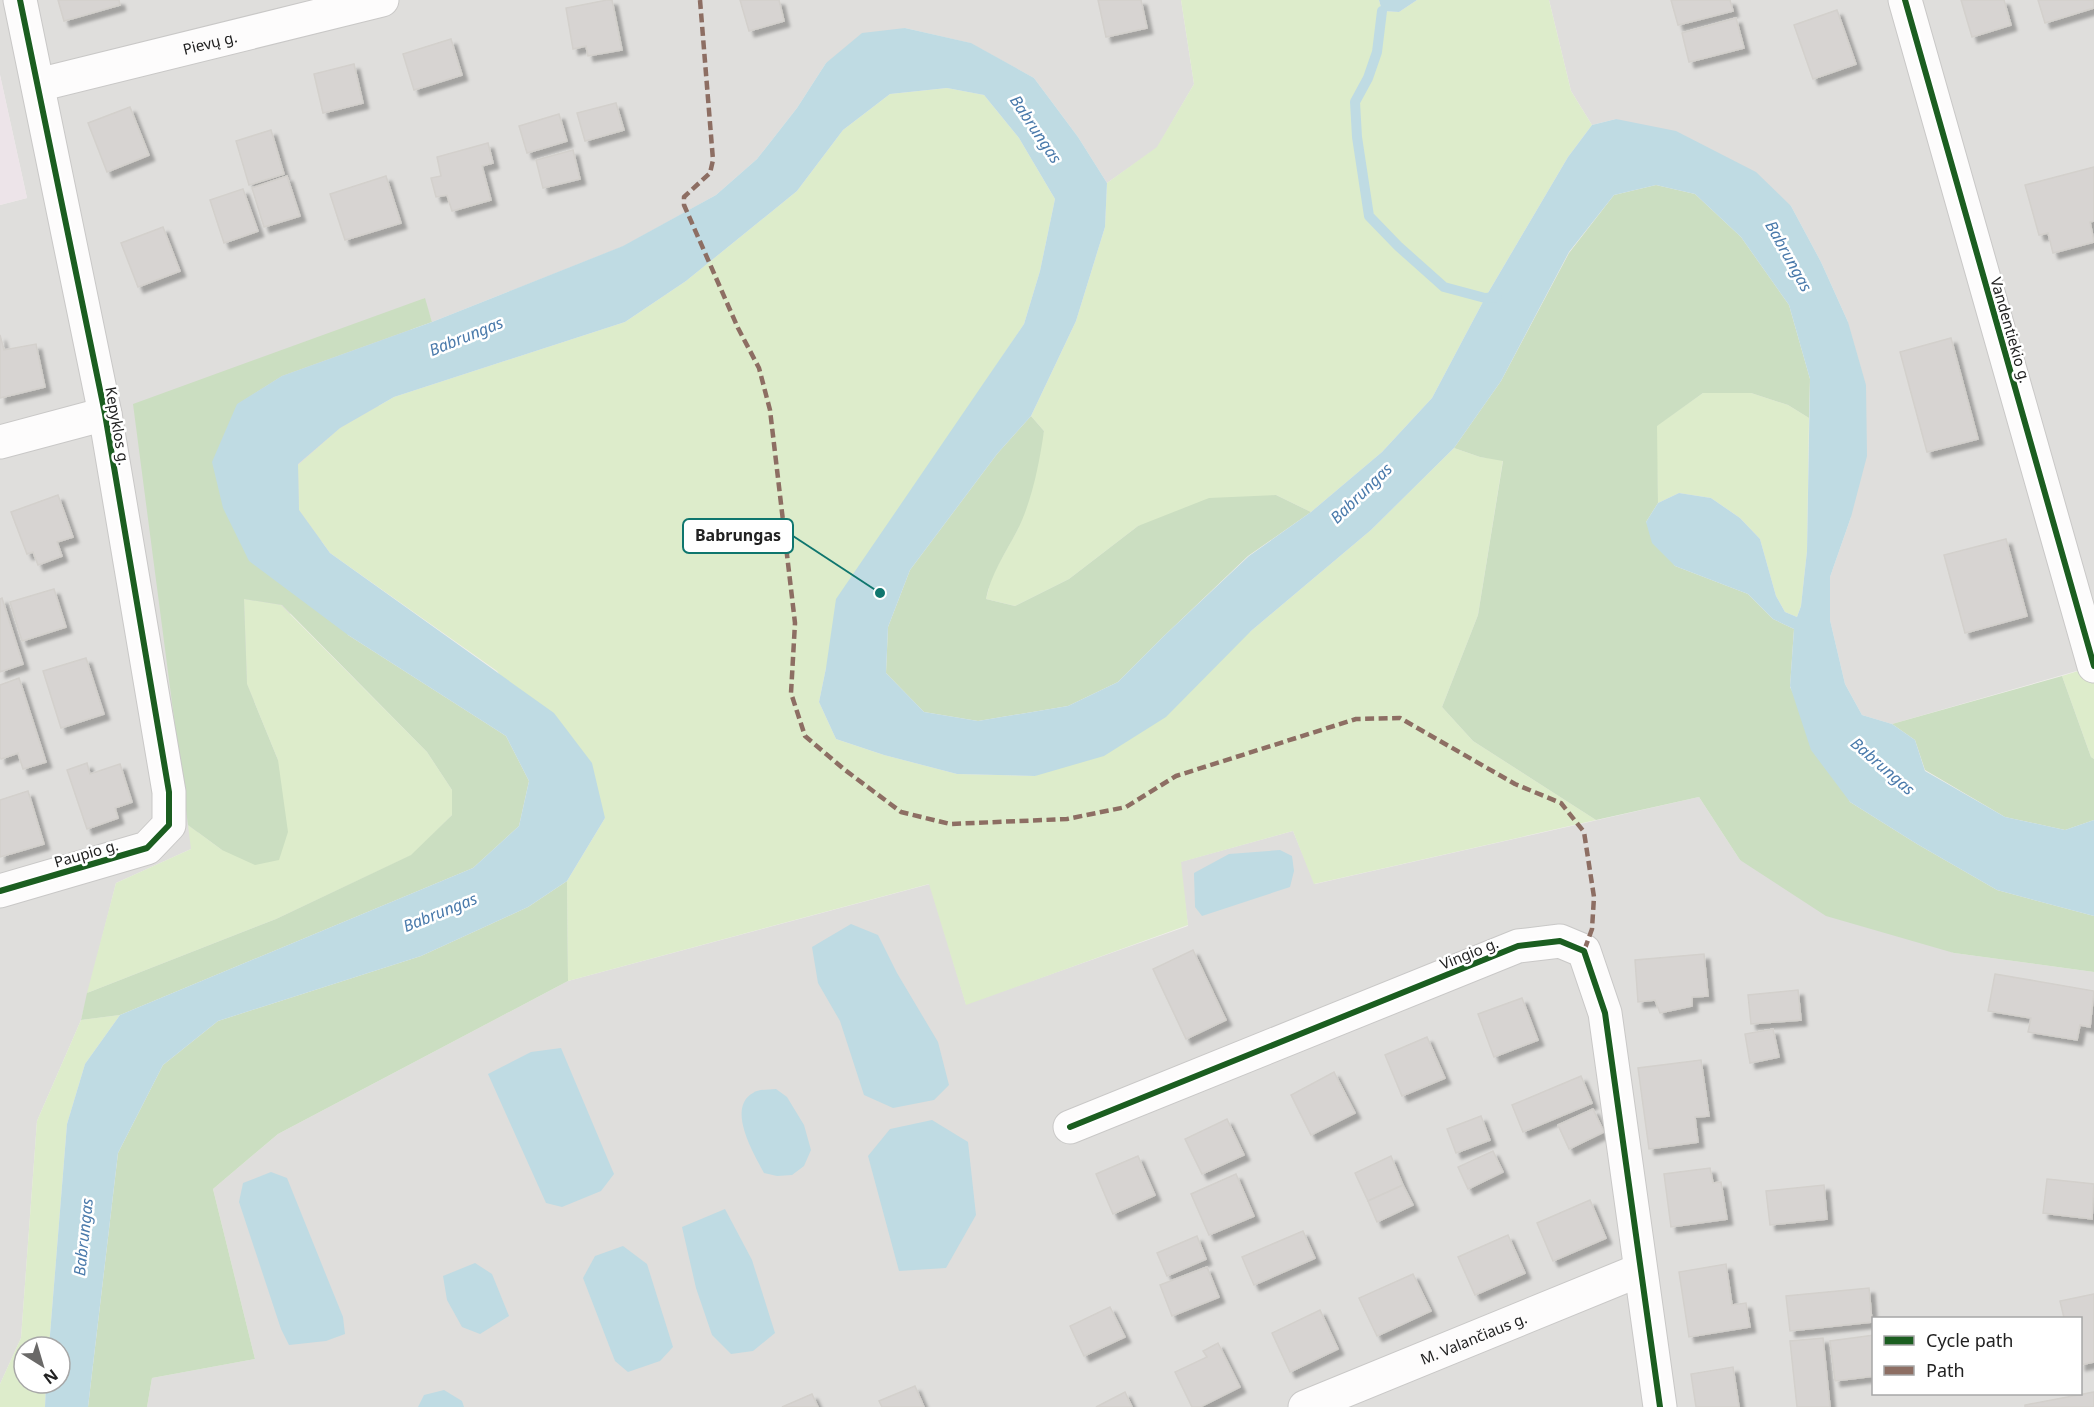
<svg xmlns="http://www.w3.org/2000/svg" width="2094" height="1407" font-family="'Noto Sans',sans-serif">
  <defs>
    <filter id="shadow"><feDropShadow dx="5.5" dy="5.5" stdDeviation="1.5" flood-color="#0004"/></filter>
  </defs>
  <rect width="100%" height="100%" fill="#f0eeeb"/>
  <!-- residential -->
  <g fill="#dfdedc" fill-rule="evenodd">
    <polygon points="0,0 1181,0 1194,84 1157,148 1107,183 1078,137 1034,78 970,43 905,28 826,63 797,108 757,159 716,195 624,246 432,322 424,298 191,849 116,883 81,1020 37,1121 21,1338 0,1384 0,205 27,198 0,75"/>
    <polygon points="1549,0 2094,0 2094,666 1892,724 1862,715 1845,684 1830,620 1830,577 1851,517 1848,322 1821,262 1791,206 1616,119 1592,125 1571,91"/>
    <path d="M1699 797 1740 860 1954 953 2094 972V1407H147L152 1378 255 1359 213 1189 278 1134 568 981 930 884 966 1004 1188 926 1180 862 1293 831 1315 884ZM1874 1318H2080V1394H1874Z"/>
  </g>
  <!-- industrial -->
  <polygon fill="#ede4e9" points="0,75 27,198 0,205"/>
  <!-- grass -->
  <g fill="#ddeccb">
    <polygon points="1181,0 1379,0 1382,11 1399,12 1417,0 1549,0 1571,91 1592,125 1568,157 1485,298 1432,398 1382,452 1311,512 1276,495 1138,526 1069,579 1015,606 986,599 992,576 1018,529 1044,431 1031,416 1076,321 1105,227 1107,183 1157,147 1194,84"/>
    <polygon points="947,88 984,95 1019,138 1055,199 1040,271 1024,324 936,455 826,668 819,702 836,739 884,755 957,774 1035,776 1251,631 1371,530 1454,448 1480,457 1503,460 1478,615 1442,707 1473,741 1596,820 1314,884 1293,831 1181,862 1188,925 966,1005 929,884 568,981 567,881 605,818 497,671 330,553 299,510 298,465 340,428 394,397 625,322 686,281 797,191 843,130 890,94"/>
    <polygon points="1703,393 1751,393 1788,405 1809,418 1807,551 1801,606 1797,617 1785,612 1776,596 1760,539 1740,518 1711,498 1679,493 1658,503 1656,426"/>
    <polygon points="244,599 281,605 427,752 452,790 452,815 412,855 276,919 87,993 116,883 191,849 188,825 222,850 278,760 247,684"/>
    <polygon points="2094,666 2094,759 2091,757 2062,676"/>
    <polygon points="120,1015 85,1064 67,1124 49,1347 24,1347 24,1383 46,1383 45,1407 0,1407 0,1384 21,1338 37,1121 81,1020"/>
  </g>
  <!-- forest -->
  <g fill="#cbdec1">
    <polygon points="1656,185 1695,194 1741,237 1789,305 1810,379 1809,418 1788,405 1751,393 1703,393 1657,426 1658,503 1646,522 1675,566 1748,594 1773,619 1794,629 1790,687 1850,802 1917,844 1997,890 2094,916 2094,972 1954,953 1826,916 1740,860 1699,797 1596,820 1473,741 1442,707 1478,615 1503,461 1480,457 1454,448 1501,381 1569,253 1614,195"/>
    <polygon points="425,298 432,322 282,376 238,404 348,635 506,736 529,781 519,826 473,868 120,1015 81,1020 87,993 276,919 411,855 452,815 452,790 427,752 282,605 244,599 247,684 278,760 288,832 279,860 255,865 222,850 188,825 133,404"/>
    <path d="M1031 416 1044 431C1039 465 1032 501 1017 531 1005 554 991 574 986 599L1015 606 1069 579 1138 526 1209 498 1276 495 1311 512 1248 556 1165 635 1118 682 1068 706 978 721 924 712 886 673 888 627 910 570 997 454Z"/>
    <polygon points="2062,676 2091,757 2094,759 2094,820 2065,830 2005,817 1925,770 1915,740 1892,724"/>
    <polygon points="567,881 568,981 278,1134 213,1189 255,1359 152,1378 147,1407 88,1407 118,1153 163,1065 218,1021 421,956 528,907"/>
  </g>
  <!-- water -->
  <g fill="#bfdbe3">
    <polygon points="1379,0 1417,0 1399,12 1382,11"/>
    <polygon points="905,28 971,43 1034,78 1078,137 1107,183 1105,227 1076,321 1031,416 997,454 910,570 888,627 886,673 924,712 978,721 1068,706 1118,682 1165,635 1249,556 1311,512 1382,452 1432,398 1485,298 1568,157 1592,125 1616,119 1676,131 1756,172 1791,206 1821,262 1848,322 1866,385 1867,456 1851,517 1830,577 1830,620 1845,684 1862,715 1892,724 1915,740 1925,771 2005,817 2065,830 2094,820 2094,916 1997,890 1917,844 1850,802 1811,750 1790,686 1794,629 1773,619 1748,594 1675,566 1652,543 1646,522 1658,503 1679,493 1711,498 1740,518 1760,539 1776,596 1785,612 1797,617 1801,606 1807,551 1810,379 1789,305 1741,237 1695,194 1656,185 1614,195 1569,252 1501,381 1454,448 1371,530 1251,631 1166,717 1104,756 1035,776 957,774 884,755 836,739 819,702 826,668 836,599 1024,324 1040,271 1055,199 1019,138 984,95 947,88 890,94 843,130 797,191 686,281 625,322 394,397 340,428 298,464 299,510 330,553 554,713 592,763 605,818 567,881 528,907 421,956 218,1021 163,1065 118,1153 88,1407 45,1407 46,1383 60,1383 60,1347 49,1347 67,1124 85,1064 120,1015 473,868 519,826 529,781 506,736 348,635 249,561 223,508 212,462 237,404 282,376 432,322 623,246 716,195 757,159 797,108 826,63 862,33"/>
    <polygon points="1280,850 1292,856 1294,871 1290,887 1202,916 1195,907 1194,873 1229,854"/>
    <polygon points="851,924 878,935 897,973 938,1042 949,1085 934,1100 893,1108 864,1095 840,1021 818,983 812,947"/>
    <polygon points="561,1048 614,1174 601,1191 562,1207 546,1203 488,1074 531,1052"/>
    <path d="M776 1089 787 1097 804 1125 811 1150 804 1166 792 1175 777 1176 764 1173C754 1154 726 1108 753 1093 758 1089 769 1090 776 1089Z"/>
    <polygon points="932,1120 968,1142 976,1215 946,1268 899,1271 868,1156 890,1129"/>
    <polygon points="271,1172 287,1178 343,1317 345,1334 326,1341 289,1345 281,1329 239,1202 243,1183"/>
    <polygon points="725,1209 752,1260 775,1333 753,1351 731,1354 712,1335 696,1288 682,1227"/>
    <polygon points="623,1246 647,1264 673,1347 660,1361 628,1372 615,1361 583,1278 595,1256"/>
    <polygon points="475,1263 492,1274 509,1316 480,1334 462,1327 447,1300 443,1276"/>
    <polygon points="444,1390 462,1401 464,1407 418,1407 424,1395"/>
  </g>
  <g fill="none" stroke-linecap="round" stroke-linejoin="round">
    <!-- stream -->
    <polyline stroke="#bfdbe3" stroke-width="10" points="1382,11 1377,52 1368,78 1355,102 1357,137 1369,216 1398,246 1444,287 1485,298 1497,297"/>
  </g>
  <!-- building -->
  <g fill="#d7d4d2" stroke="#d3d0cc" stroke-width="1.5" filter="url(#shadow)">
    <polygon points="58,0 119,0 120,5 64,21"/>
    <polygon points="607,0 612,0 622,50 588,56 586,46 573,49 566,8"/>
    <polygon points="740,0 779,0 784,21 749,31"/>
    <polygon points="1098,0 1141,0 1147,28 1106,37"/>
    <polygon points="1671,0 1730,0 1733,11 1678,25"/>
    <polygon points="1961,0 2004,0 2011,25 1972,37"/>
    <polygon points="2038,0 2094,0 2094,8 2045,23"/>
    <polygon points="1837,10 1856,64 1813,79 1794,25"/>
    <polygon points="1736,18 1744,48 1689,62 1682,33"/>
    <polygon points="451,39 462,75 414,90 403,54"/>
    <polygon points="354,64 363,103 323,113 314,74"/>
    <polygon points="616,103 624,130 585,141 577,113"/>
    <polygon points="130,107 149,155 107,172 88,123"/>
    <polygon points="559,114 567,141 527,153 519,126"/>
    <polygon points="271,130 284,174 249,185 236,141"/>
    <polygon points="488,143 493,163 482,166 491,200 452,211 447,195 436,197 431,178 441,176 437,157"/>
    <polygon points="573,150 580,179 543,188 536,160"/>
    <polygon points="2094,167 2094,221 2090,222 2094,242 2053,253 2048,233 2039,235 2025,185"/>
    <polygon points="287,176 300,216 264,227 252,188"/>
    <polygon points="386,176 401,223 345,240 330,194"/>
    <polygon points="243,189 258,231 224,243 210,200"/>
    <polygon points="163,227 180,271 138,287 121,243"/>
    <polygon points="0,335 4,350 36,344 45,387 0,398"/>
    <polygon points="1951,338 1978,439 1927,452 1900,352"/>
    <polygon points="58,495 73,537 57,542 62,556 38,565 33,552 27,554 11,512"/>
    <polygon points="2006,539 2027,616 1965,633 1944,555"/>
    <polygon points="54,589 66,627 22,641 10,602"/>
    <polygon points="2,598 23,664 0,672 0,599"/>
    <polygon points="86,658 104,714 61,728 43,671"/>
    <polygon points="19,678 46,762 23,769 18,753 1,759 0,757 0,685"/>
    <polygon points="87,763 90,774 120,764 132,802 115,808 118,818 87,829 67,770"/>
    <polygon points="28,791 44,844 0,857 0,800"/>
    <polygon points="1193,950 1226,1020 1186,1039 1153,969"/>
    <polygon points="1704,954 1708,996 1692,997 1692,1006 1660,1013 1655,1000 1638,1002 1635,960"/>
    <polygon points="1995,974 2094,991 2090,1027 2080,1025 2077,1040 2028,1032 2031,1018 1988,1011"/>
    <polygon points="1798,990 1801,1020 1751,1024 1748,995"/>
    <polygon points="1522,998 1538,1040 1494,1057 1478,1014"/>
    <polygon points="1773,1029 1779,1057 1750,1063 1745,1034"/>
    <polygon points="1427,1037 1445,1078 1402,1096 1385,1055"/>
    <polygon points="1701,1060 1709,1116 1695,1117 1698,1142 1649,1149 1638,1068"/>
    <polygon points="1334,1072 1355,1113 1311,1135 1291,1095"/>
    <polygon points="1581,1076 1592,1103 1523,1132 1512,1105"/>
    <polygon points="1593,1109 1604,1132 1569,1149 1558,1125"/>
    <polygon points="1481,1116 1490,1140 1456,1153 1447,1129"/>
    <polygon points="1227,1119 1244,1155 1202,1174 1185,1139"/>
    <polygon points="1493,1151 1503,1172 1468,1189 1458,1167"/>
    <polygon points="1138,1156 1155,1195 1113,1214 1096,1174"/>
    <polygon points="1391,1156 1403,1185 1368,1201 1355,1173"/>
    <polygon points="1710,1168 1713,1183 1721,1182 1727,1219 1671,1227 1664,1174"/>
    <polygon points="1236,1174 1254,1216 1209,1235 1191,1194"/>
    <polygon points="2047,1179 2094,1184 2092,1219 2043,1213"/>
    <polygon points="1403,1185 1413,1205 1377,1222 1368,1201"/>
    <polygon points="1824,1185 1827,1219 1770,1225 1766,1191"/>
    <polygon points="1590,1200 1606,1238 1553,1261 1537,1223"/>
    <polygon points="1303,1231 1315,1258 1254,1285 1242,1257"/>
    <polygon points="1508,1235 1525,1273 1475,1295 1458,1257"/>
    <polygon points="1197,1236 1206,1259 1167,1276 1157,1253"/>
    <polygon points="1726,1264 1732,1305 1746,1303 1750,1327 1689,1337 1679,1272"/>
    <polygon points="1207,1267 1219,1297 1172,1316 1160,1285"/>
    <polygon points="1413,1274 1431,1311 1377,1336 1359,1298"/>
    <polygon points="1869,1288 1872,1322 1790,1331 1786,1296"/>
    <polygon points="2094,1294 2094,1362 2080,1365 2080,1318 2064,1318 2060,1301"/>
    <polygon points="1110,1307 1125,1337 1084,1356 1070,1326"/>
    <polygon points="1320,1310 1338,1349 1290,1372 1272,1333"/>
    <polygon points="1874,1335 1874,1376 1835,1381 1830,1341"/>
    <polygon points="1823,1338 1830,1407 1797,1407 1790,1341"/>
    <polygon points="1218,1343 1240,1387 1200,1407 1192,1407 1175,1372 1207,1357 1203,1351"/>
    <polygon points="1733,1367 1739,1407 1696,1407 1691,1374"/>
    <polygon points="915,1386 924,1407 882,1407 879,1401"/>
    <polygon points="1125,1392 1132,1407 1096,1407"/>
    <polygon points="2094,1392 2094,1407 2025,1407 2025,1405"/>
    <polygon points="812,1394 818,1407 782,1407"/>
  </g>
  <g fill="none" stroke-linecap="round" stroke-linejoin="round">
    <!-- minor casing -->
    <g stroke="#c9c8c7" stroke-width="35">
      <g id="minor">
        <polyline points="1905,0 2094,666"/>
        <path id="s1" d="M38 85 382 0"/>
        <polyline points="0,442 105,414"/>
        <polyline points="0,891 147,848 169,825 169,792 105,414 20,0"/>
        <polyline points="1070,1127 1518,946 1560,941 1584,951 1605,1013 1660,1407"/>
        <path id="s2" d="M1305 1407 1640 1270"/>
      </g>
    </g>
    <!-- minor -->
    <use href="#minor" stroke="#fdfcfc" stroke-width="33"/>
    <!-- quiet -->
    <polyline stroke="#8d6e63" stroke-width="4.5" stroke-dasharray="9 4.5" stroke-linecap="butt" points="700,0 713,160 710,173 684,197 684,205 738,328 759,368 770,410 795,623 791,693 805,736 845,770 901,812 950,824 1067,819 1126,807 1176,776 1356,719 1400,718 1515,784 1561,803 1584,832 1594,897 1592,929 1584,951"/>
    <!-- cycleway casing -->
    <g stroke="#fff" stroke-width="10">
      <g id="cycleway">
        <polyline points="1905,0 2094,666"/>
        <polyline points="0,891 147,848 169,825 169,792 105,414 20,0"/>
        <polyline points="1070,1127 1518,946 1560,941 1584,951 1605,1013 1660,1407"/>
      </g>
    </g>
    <!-- cycleway -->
    <use href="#cycleway" stroke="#1b5e20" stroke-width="6"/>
  </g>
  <g text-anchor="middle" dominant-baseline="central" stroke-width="5" stroke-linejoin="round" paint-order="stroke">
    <!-- street labels -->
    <g font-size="15" fill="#222" stroke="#fff">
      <text stroke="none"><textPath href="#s1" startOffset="177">Pievų g.</textPath></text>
      <text transform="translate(2011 330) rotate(74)">Vandentiekio g.</text>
      <text transform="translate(118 426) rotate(80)">Kepyklos g.</text>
      <text transform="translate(86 853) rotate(-16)">Paupio g.</text>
      <text transform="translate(1469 953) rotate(-22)">Vingio g.</text>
      <text stroke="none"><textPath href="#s2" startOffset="182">M. Valančiaus g.</textPath></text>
    </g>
    <!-- water labels -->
    <g font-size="16" font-style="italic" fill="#4a7aab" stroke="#fff">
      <text transform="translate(1036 129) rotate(56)">Babrungas</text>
      <text transform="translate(1789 256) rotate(61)">Babrungas</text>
      <text transform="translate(466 336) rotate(-22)">Babrungas</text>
      <text transform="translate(1361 493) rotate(-44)">Babrungas</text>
      <text transform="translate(1883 766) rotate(41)">Babrungas</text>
      <text transform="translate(440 912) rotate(-22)">Babrungas</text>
      <text transform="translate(83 1237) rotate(-84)">Babrungas</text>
    </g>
  </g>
  <!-- callouts -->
  <path fill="none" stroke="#0f766e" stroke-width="2" d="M880 593L793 536"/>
  <circle fill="#0f766e" stroke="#fff" stroke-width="2" cx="880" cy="593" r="6"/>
  <rect fill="#fff" stroke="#0f766e" stroke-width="2" x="683" y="519" width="110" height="34" rx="6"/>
  <g font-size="16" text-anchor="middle" font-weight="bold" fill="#222">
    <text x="738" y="541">Babrungas</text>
  </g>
  <!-- legend -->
  <rect x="1872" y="1317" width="210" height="78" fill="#ffffff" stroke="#a7a7a7" stroke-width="1.5"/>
  <rect x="1884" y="1336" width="30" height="9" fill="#1b5e20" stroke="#a7a7a7" stroke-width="1.5"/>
  <text x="1926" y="1347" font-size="18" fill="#222222">Cycle path</text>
  <rect x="1884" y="1366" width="30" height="9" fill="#8d6e63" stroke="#a7a7a7" stroke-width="1.5"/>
  <text x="1926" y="1377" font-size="18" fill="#222222">Path</text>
  <!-- north arrow -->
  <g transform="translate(42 1365) rotate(143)"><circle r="28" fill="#ffffff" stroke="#a7a7a7" stroke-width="1.5"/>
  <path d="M0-4.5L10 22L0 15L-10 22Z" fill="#6a6968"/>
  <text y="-9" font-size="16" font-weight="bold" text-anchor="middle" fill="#222222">N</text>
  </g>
</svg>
